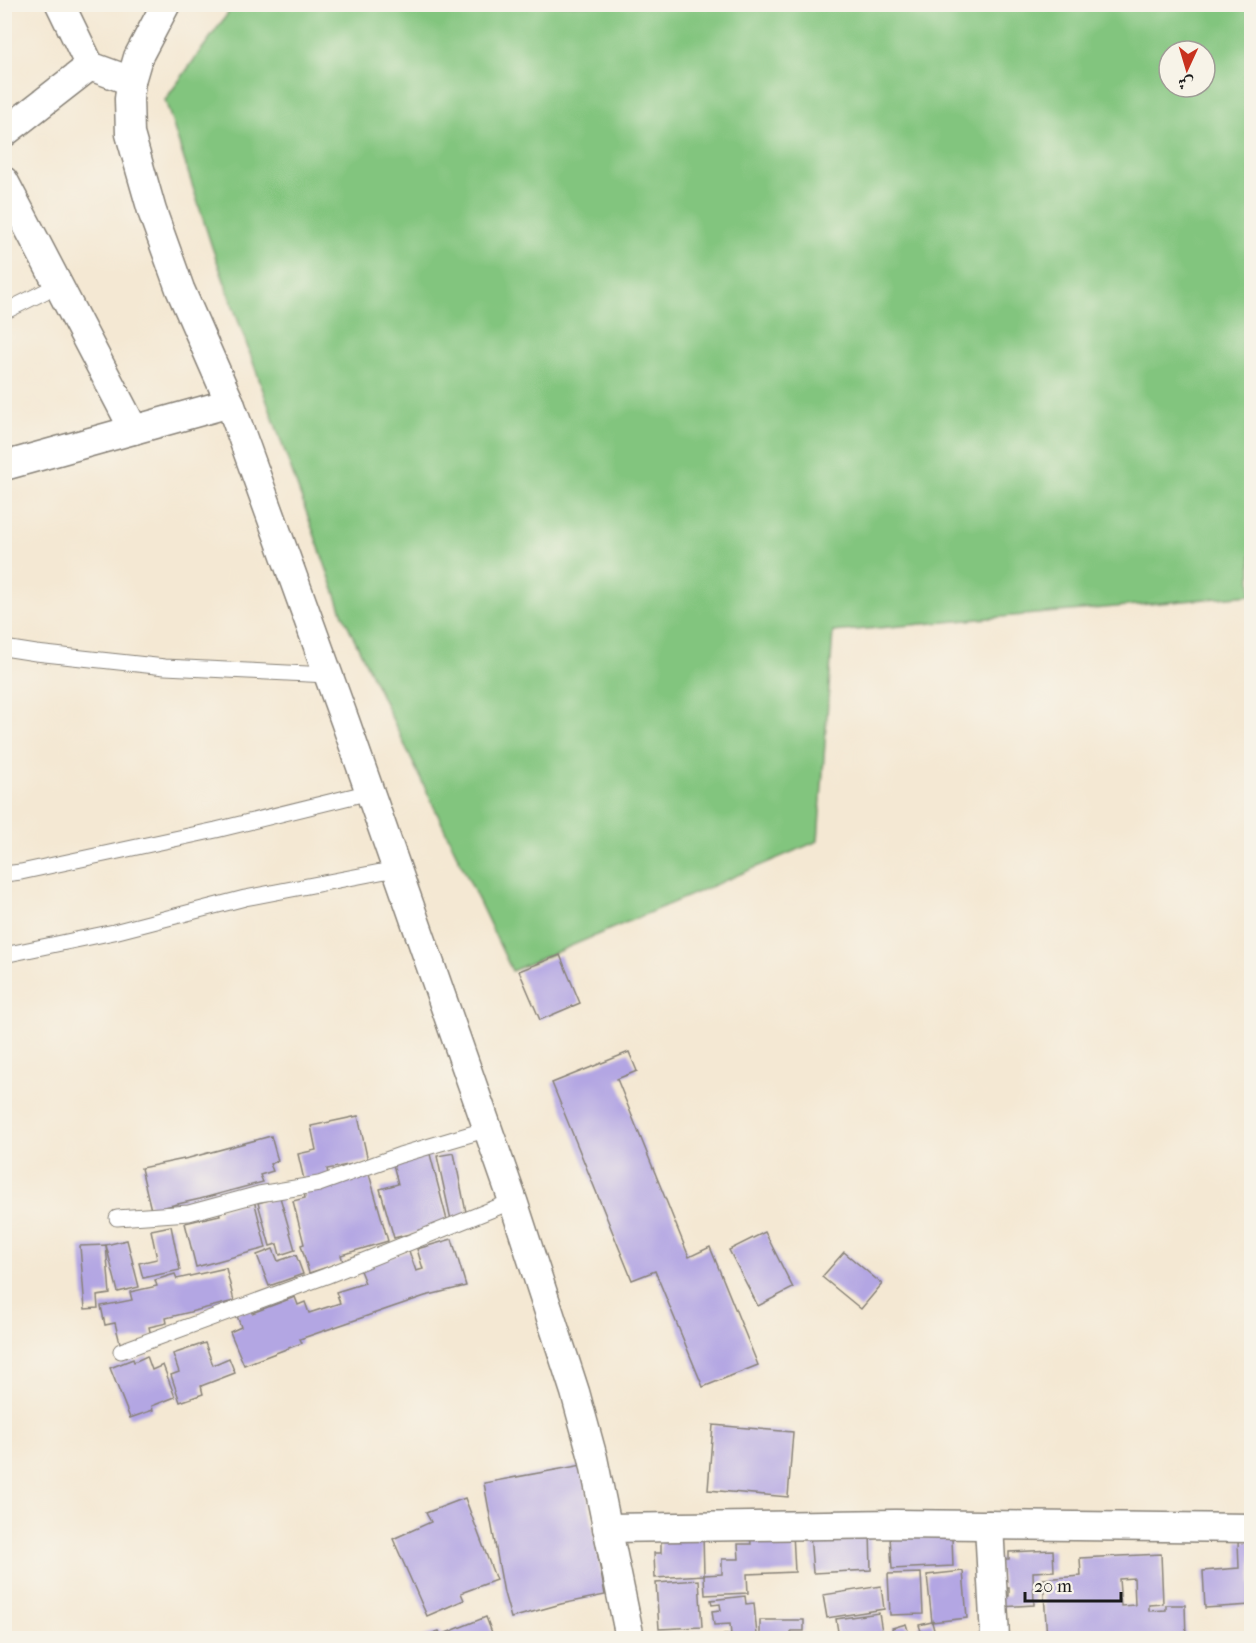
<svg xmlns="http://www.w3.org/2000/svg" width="1256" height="1643" font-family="'IM FELL French Canon',Amiri,serif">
  <rect width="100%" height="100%" fill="#f7f3e8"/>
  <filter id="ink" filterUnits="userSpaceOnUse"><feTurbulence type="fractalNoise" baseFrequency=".0167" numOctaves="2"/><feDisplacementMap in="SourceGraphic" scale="12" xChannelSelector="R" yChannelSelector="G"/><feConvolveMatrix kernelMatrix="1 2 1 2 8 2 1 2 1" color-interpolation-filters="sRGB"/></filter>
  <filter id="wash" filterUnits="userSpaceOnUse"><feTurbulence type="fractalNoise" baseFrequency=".008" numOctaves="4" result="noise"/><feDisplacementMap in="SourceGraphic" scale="24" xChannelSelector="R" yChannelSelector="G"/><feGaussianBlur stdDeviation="1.35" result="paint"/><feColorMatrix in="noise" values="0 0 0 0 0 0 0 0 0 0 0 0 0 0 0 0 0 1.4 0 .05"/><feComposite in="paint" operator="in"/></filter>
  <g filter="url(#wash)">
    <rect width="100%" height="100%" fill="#f4e8d3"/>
    <!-- green -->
    <path fill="#82c57e" stroke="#4f704d" stroke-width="1.5" fill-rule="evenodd" d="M234 5H1251V595L833 632 818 841 512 971 343 615 212 247 165 100ZM1169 51H1205V87H1169Z"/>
    <g id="blocks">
      <!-- building -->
      <g fill="#b3a6e3" fill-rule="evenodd">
        <polygon points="560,955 580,1003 540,1020 519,971"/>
        <polygon points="629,1052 637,1071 617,1079 689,1257 710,1247 758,1365 703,1387 655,1271 632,1280 552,1083"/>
        <polygon points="358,1116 368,1161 327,1169 329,1179 305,1184 298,1154 316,1150 311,1126"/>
        <polygon points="271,1136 278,1161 270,1164 273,1171 260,1175 263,1182 200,1199 151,1210 141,1168 189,1158"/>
        <polygon points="454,1153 467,1217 451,1220 437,1156"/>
        <polygon points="430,1154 448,1224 394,1238 380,1189 398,1184 393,1164"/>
        <polygon points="369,1174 388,1241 341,1255 343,1262 309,1273 301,1245 304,1244 293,1201 305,1198 304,1192"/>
        <polygon points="280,1197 295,1250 280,1255 277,1244 270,1246 258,1203"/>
        <polygon points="254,1200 266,1248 196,1267 185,1223 220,1215 219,1210"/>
        <polygon points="171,1226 180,1270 143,1278 139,1263 157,1259 151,1230"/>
        <polygon points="765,1232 793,1288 758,1306 729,1250"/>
        <polygon points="452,1239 466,1286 425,1296 300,1339 302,1343 244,1365 230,1332 241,1327 236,1313 250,1308 252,1313 295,1297 298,1305 305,1302 309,1313 340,1303 336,1292 365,1283 359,1268 409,1251 416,1271 423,1269 417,1249"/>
        <polygon points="127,1240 139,1287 118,1292 106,1245"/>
        <polygon points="106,1245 110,1294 97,1296 98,1308 85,1309 80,1246"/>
        <polygon points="273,1249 278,1261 296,1255 303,1274 269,1286 257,1255"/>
        <polygon points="844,1252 882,1284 861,1309 822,1277"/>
        <polygon points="226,1268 234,1301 166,1318 167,1323 149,1327 151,1336 120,1343 115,1323 105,1325 101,1306 132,1300 130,1292 157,1286 155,1280 175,1274 177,1279"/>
        <polygon points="205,1343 213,1365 229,1358 235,1373 201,1386 203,1394 180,1402 171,1375 179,1372 173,1354"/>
        <polygon points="147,1356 152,1370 163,1365 175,1397 152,1406 153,1410 130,1418 110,1368 133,1359 134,1362"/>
        <polygon points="713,1425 793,1432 788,1497 708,1490"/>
        <polygon points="582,1465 605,1595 561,1604 511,1618 504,1593 484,1483"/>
        <polygon points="465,1498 496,1580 461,1593 464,1600 427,1616 393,1539 431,1522 426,1513"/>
        <polygon points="870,1532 871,1570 813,1573 810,1535"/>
        <polygon points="793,1533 795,1572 747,1574 748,1593 705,1595 704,1575 722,1574 722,1559 739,1559 738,1544 751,1544 750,1535"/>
        <polygon points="703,1535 704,1575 655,1578 654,1553 661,1553 661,1537"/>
        <polygon points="890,1536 952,1538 953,1566 892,1569"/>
        <polygon points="1238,1541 1251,1541 1251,1605 1205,1608 1203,1571 1239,1568"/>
        <polygon points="1053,1550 1054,1571 1033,1572 1034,1605 1000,1607 999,1596 1009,1596 1009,1588 1004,1588 997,1559 1009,1559 1009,1552"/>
        <path d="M1161 1554 1163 1604 1149 1605V1611L1166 1610V1605H1185L1186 1638H1047L1043 1579 1081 1576 1080 1558ZM1134 1578 1135 1605 1121 1606 1119 1579Z"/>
        <polygon points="963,1571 967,1618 932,1622 927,1575"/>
        <polygon points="921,1573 923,1614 890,1615 888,1574"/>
        <polygon points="699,1580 702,1627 659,1629 656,1583"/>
        <polygon points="881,1586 884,1609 827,1618 823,1595"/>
        <polygon points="745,1596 746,1604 754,1603 757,1635 739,1637 739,1638 725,1638 724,1635 731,1635 730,1624 714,1625 712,1611 721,1610 720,1604 712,1605 711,1600"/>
        <polygon points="879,1613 883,1638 839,1638 836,1619"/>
        <polygon points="486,1617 494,1638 420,1638 439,1631 441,1635"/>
        <polygon points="760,1620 804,1620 804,1631 791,1631 792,1638 760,1638"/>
        <polygon points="932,1622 936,1638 894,1638 892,1628 906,1624 909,1634 921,1631 919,1625"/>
      </g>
    </g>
  </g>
  <g filter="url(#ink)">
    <use href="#blocks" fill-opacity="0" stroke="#888278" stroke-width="1.5"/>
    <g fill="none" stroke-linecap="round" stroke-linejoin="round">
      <!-- service casing -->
      <g stroke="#888278" stroke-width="17">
        <g id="service">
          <polyline points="4,312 58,285"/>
          <polyline points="4,648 36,653 165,667 328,675"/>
          <polyline points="4,874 21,872 216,830 370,792"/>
          <polyline points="4,955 114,932 245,898 396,869"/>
          <polyline points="117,1218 189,1213 259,1194 319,1184 400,1155 488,1129"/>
          <polyline points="121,1351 326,1276 513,1201"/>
        </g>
      </g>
      <!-- minor casing -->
      <g stroke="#888278" stroke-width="31">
        <g id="minor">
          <polyline points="60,4 90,66"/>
          <polyline points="166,4 138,57 131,81 129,99 130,134 152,211 180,289 230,403 345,721 513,1201 575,1392 593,1458 630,1638"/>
          <polyline points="4,133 90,66 131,81"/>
          <polyline points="4,181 134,430"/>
          <polyline points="4,466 230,403"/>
          <polyline points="989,1525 995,1638"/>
          <polyline points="607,1528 895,1524 1252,1528"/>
        </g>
      </g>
      <!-- service -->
      <use href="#service" stroke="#fff" stroke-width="15"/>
      <!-- minor -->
      <use href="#minor" stroke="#fff" stroke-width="28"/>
    </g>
  </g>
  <!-- margin -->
  <rect width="1256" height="1643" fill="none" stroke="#f7f3e8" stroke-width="24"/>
  <!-- north arrow -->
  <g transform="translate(1187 69) rotate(184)"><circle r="28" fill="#f7f3e8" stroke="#9f9d96" stroke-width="1.5"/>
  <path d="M0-4.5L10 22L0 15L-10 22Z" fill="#c8321e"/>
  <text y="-9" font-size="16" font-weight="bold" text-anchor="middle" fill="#1c1c1c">ش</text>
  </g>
  <!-- scale -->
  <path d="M1025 1592v9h96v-9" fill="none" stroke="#1c1c1c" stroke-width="3"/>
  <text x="1034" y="1592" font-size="18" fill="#1c1c1c" stroke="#f7f3e8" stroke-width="4.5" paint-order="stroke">20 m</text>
</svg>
